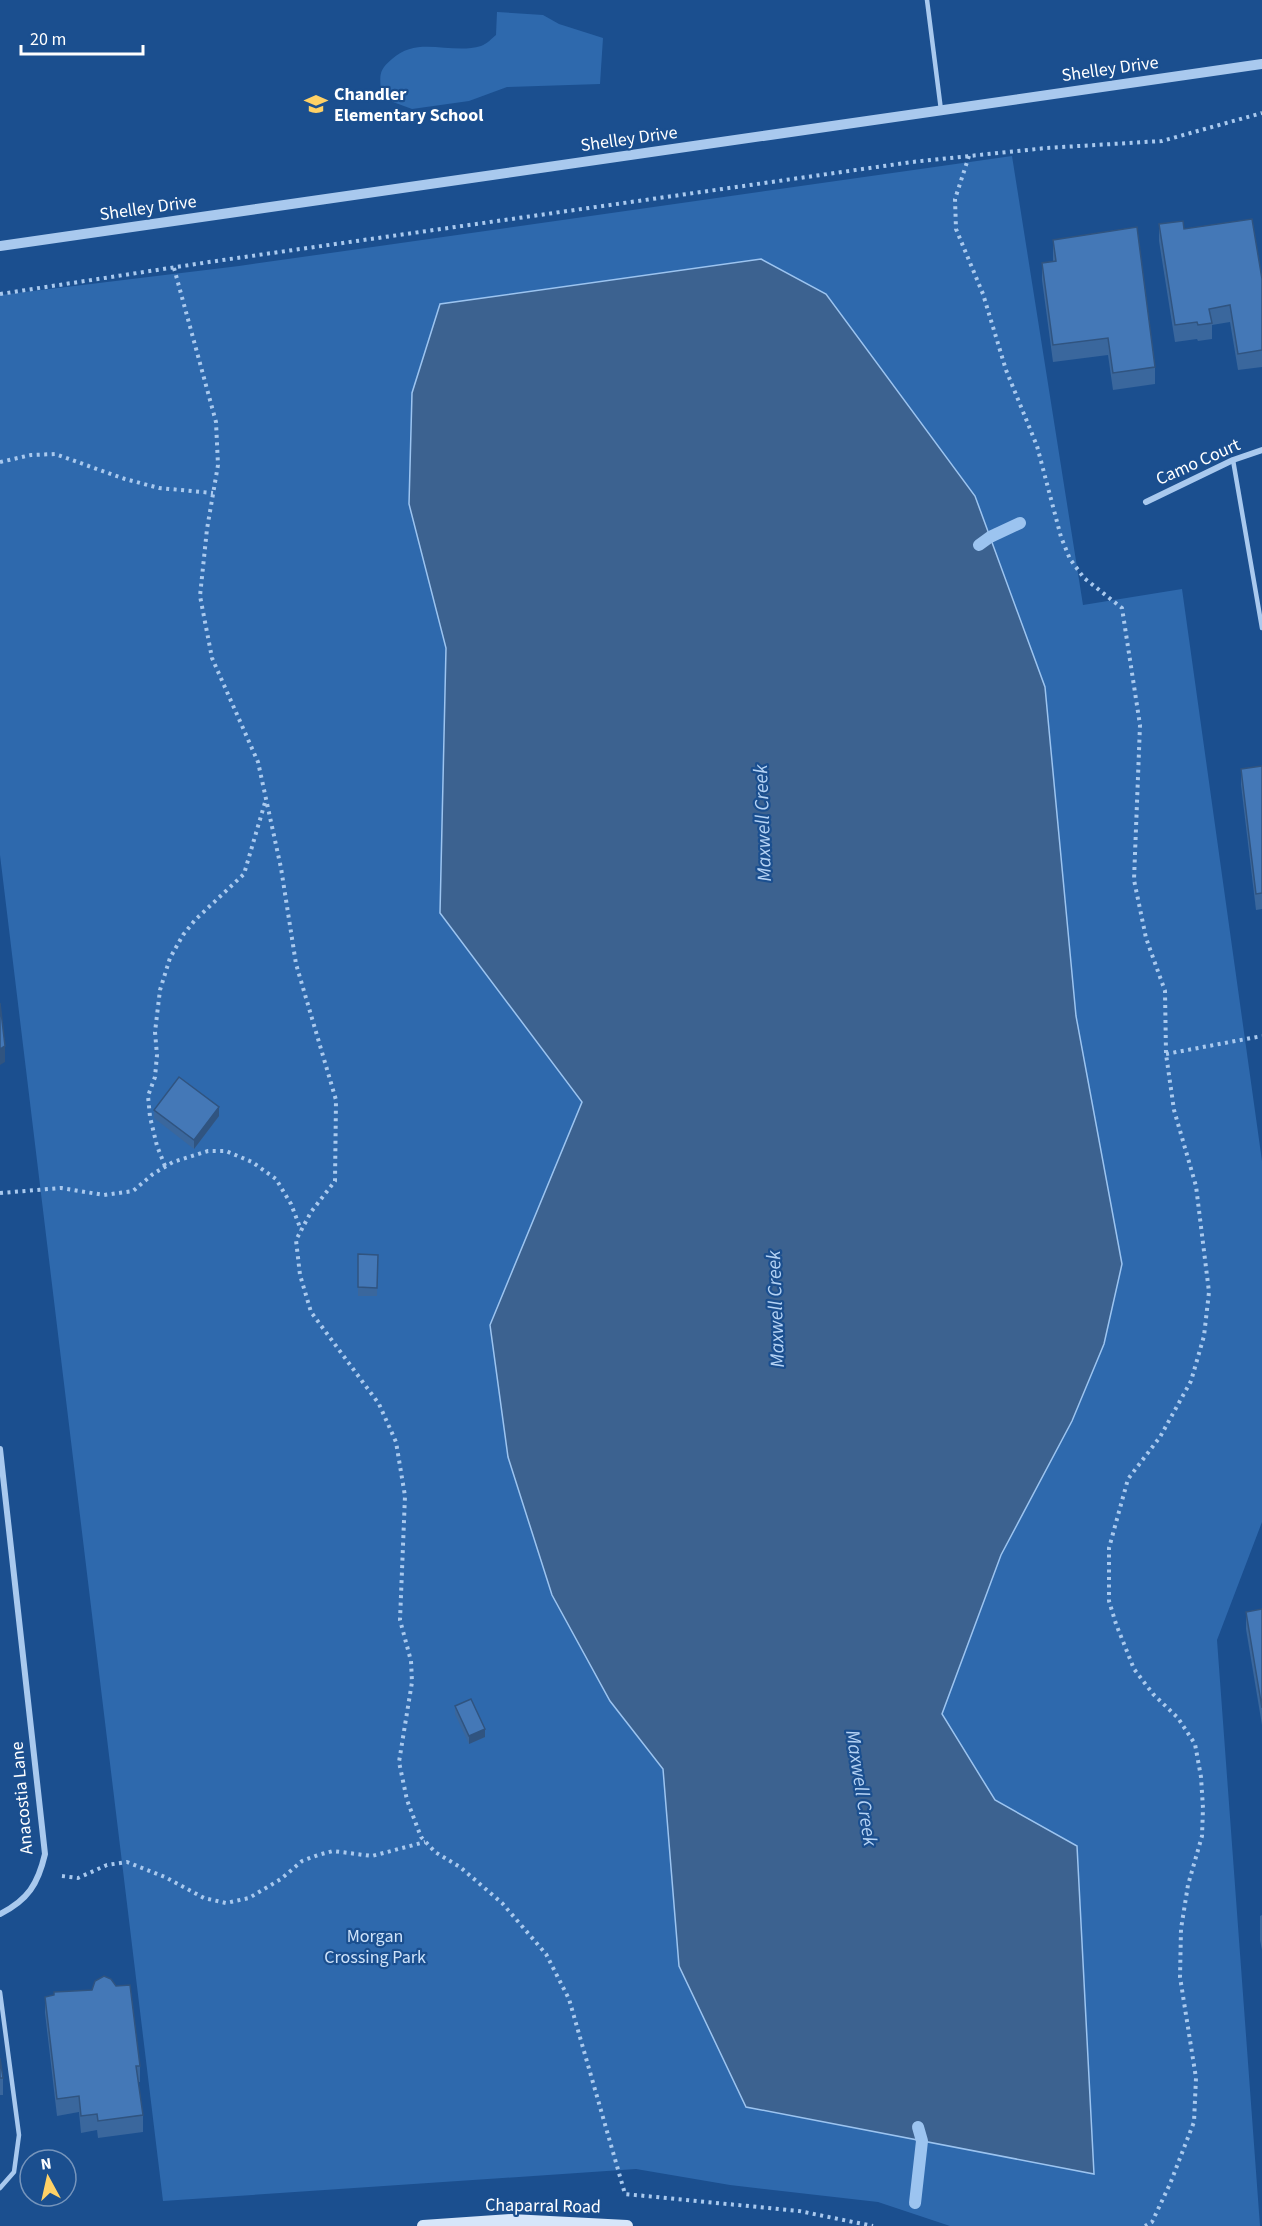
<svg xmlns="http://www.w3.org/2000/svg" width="1262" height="2226" font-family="'Source Sans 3',sans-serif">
  <rect width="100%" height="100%" fill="#1b4f8f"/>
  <!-- green -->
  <g fill="#2e69ad">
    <path d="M497 12 543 15 559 24 603 38 600 84 507 87 469 101 412 109 393 102 381 92C380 75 378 71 392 59 418 35 450 55 481 46 487 44 492 38 496 35Z"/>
    <polygon points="1012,156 1083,605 1182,589 1262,1161 1262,1522 1217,1640 1260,2226 950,2226 878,2202 730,2185 636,2169 163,2201 0,855 0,295 239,266"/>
  </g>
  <!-- water -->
  <polygon fill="#3c6290" stroke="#9cc4f0" stroke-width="1.5" points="761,259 826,294 975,496 1045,687 1076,1016 1122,1264 1104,1344 1072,1421 1001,1555 942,1714 995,1800 1077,1846 1094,2174 746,2107 679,1966 663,1769 610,1701 552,1595 508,1457 490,1325 582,1102 440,913 446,648 409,504 412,393 440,304"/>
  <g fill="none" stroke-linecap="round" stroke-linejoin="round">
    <!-- stream -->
    <g stroke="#9cc4f0" stroke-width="12">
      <polyline points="979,545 990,537 1020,523"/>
      <polyline points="915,2203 922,2141 918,2127"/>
    </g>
    <!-- path -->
    <g stroke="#a9c9ee" stroke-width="4" stroke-dasharray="3 4.5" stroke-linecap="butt">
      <polyline points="969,156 955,199 956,229 983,294 1006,370 1037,446 1061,537 1070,559 1084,578 1122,608 1140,725 1134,880 1146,938 1165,991 1166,1054 1174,1110 1196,1186 1209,1292 1204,1336 1191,1381 1160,1437 1128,1479 1109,1548 1109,1601 1116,1624 1134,1669 1153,1694 1178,1718 1195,1744 1201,1777 1203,1808 1202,1836 1188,1885 1181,1929 1180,1977 1196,2078 1194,2122 1170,2184 1152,2222 1145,2226"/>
      <polyline points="174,268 216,422 218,465 207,529 200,596 212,658 258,762 281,868 296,964 336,1100 335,1181 311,1212 296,1240 300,1275 311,1312 379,1404 396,1442 405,1496 400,1620 411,1661 412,1682 399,1762 407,1800 421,1837 435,1852 460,1867 502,1903 546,1954 569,1999 625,2194 799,2211 873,2226"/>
      <polyline points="0,294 209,262 912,162 1046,148 1162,141 1262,113"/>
      <polyline points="0,462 31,455 55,454 125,479 159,488 213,493"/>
      <polyline points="1166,1054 1262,1036"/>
      <polyline points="165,1166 157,1146 150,1117 148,1096 155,1077 157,1055 155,1032 160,990 170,958 183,935 195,920 244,874 266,799"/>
      <polyline points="0,1193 61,1188 104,1195 133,1191 153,1174 173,1162 208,1151 226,1151 252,1162 276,1179 291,1204 301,1230"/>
      <polyline points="62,1876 78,1878 107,1865 127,1862 165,1877 204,1898 226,1903 249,1898 281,1879 302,1861 318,1855 333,1851 372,1856 425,1842"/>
    </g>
    <!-- service -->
    <g stroke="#a9c9ee" stroke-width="4.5">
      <polyline points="927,0 941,110"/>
      <polyline points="1233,460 1262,628"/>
      <polyline points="0,1992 19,2135 14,2172 0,2188"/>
    </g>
    <!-- minor -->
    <g stroke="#a9c9ee" stroke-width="6">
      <polyline points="1146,502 1233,460 1262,450"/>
      <path d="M0 1449 45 1854C38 1884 28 1900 0 1914"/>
    </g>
    <!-- tertiary -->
    <polyline stroke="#a9c9ee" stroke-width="10" points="0,246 1262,64"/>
    <!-- secondary -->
    <polyline stroke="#d6e6fa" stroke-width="12" points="423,2226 511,2220 627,2226"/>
  </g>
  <!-- wall -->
  <g fill="#3a679d">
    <polygon points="1159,224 1184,229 1262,279 1262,367 1238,370 1230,322 1212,325 1212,339 1198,341 1197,339 1175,342 1159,241"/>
    <polygon points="1053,240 1155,367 1155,384 1113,390 1108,355 1053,362 1042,280 1042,263 1053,261"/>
    <polygon points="1262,766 1262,909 1256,910 1241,785 1241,769"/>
    <polygon points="154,1110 219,1116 194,1149 154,1118"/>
    <polygon points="358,1254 378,1255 377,1296 358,1296"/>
    <polygon points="1262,1609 1262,1725 1246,1629 1246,1612"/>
    <polygon points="455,1706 485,1737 469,1744 455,1714"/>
    <polygon points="1262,1915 1262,1950 1260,1940 1260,1916"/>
    <polygon points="45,1997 140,2066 140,2082 138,2082 143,2115 143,2132 98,2138 97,2130 81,2133 79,2112 57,2116 45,2013"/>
    <polygon points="0,2058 3,2078 3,2095 0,2095"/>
  </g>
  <!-- shaded-wall -->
  <g fill="#305480">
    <polygon points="5,1046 5,1062 0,1065 0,1049"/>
    <polygon points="219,1107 219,1116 194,1149 194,1140"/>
    <polygon points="485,1729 485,1737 469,1744 469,1736"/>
  </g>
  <!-- building -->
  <g fill="#4478b7" stroke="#305480" stroke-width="1.5">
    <polygon points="1252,219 1262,279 1262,350 1238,354 1230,305 1209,309 1212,323 1198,325 1197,322 1175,325 1159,224 1183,221 1184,229"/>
    <polygon points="1137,227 1155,367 1113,373 1108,338 1053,345 1042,263 1056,261 1053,240"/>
    <polygon points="1262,766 1262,893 1256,894 1241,769"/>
    <polygon points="0,1003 5,1046 0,1049"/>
    <polygon points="179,1077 219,1107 194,1140 154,1110"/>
    <polygon points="358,1254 378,1255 377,1288 358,1287"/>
    <polygon points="1262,1609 1262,1708 1246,1612"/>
    <polygon points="471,1699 485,1729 469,1736 455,1706"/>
    <polygon points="104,1976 111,1979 116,1986 130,1985 140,2066 136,2066 143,2115 98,2121 97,2114 81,2116 79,2096 57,2099 45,1997 54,1995 54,1992 92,1990 95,1981"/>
    <polygon points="0,2058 3,2078 0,2078"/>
  </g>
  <!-- icons -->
  <defs>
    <g id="school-bare" transform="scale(1.8)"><path d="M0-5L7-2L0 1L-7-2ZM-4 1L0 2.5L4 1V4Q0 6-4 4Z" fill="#ffd166" stroke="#1b4f8f" stroke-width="2.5" paint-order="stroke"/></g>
  </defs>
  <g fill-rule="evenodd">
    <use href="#school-bare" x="316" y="104"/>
  </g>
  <g text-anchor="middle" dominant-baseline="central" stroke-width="4.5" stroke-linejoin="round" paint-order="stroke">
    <!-- street labels -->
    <g font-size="18" fill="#fff" stroke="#1b4f8f">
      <text transform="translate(1110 69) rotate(-8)">Shelley Drive</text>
      <text transform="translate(629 139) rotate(-8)">Shelley Drive</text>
      <text transform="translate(148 208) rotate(-8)">Shelley Drive</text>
      <text transform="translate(1198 462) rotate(-24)">Camo Court</text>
      <text transform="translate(22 1798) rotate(-95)">Anacostia Lane</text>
      <text transform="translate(543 2206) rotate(1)">Chaparral Road</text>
    </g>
    <!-- poi labels -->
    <g font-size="18" font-weight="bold" fill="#fff" stroke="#1b4f8f" text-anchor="start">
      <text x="334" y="94">Chandler<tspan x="334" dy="21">Elementary School</tspan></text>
    </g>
    <!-- park labels -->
    <g font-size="18" fill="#cfe3fa" stroke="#1b4f8f">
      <text x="375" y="1936">Morgan<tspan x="375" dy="21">Crossing Park</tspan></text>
    </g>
    <!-- water labels -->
    <g font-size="20" font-style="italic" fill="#b5d3f5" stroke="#1b4f8f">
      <text transform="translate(763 823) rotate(-92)">Maxwell Creek</text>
      <text transform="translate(776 1309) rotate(-92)">Maxwell Creek</text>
      <text transform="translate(861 1788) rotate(81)">Maxwell Creek</text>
    </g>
  </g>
  <!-- north arrow -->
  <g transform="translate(48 2178) rotate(352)"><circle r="28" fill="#1b4f8f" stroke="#7695bc" stroke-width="1.5"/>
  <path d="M0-4.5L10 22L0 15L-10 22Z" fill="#ffd166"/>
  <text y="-9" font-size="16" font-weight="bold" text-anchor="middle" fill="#ffffff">N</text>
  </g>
  <!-- scale -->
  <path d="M21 45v9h122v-9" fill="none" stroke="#ffffff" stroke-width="3"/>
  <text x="30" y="45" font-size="18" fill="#ffffff" stroke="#1b4f8f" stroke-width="4.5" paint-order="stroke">20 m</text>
</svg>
